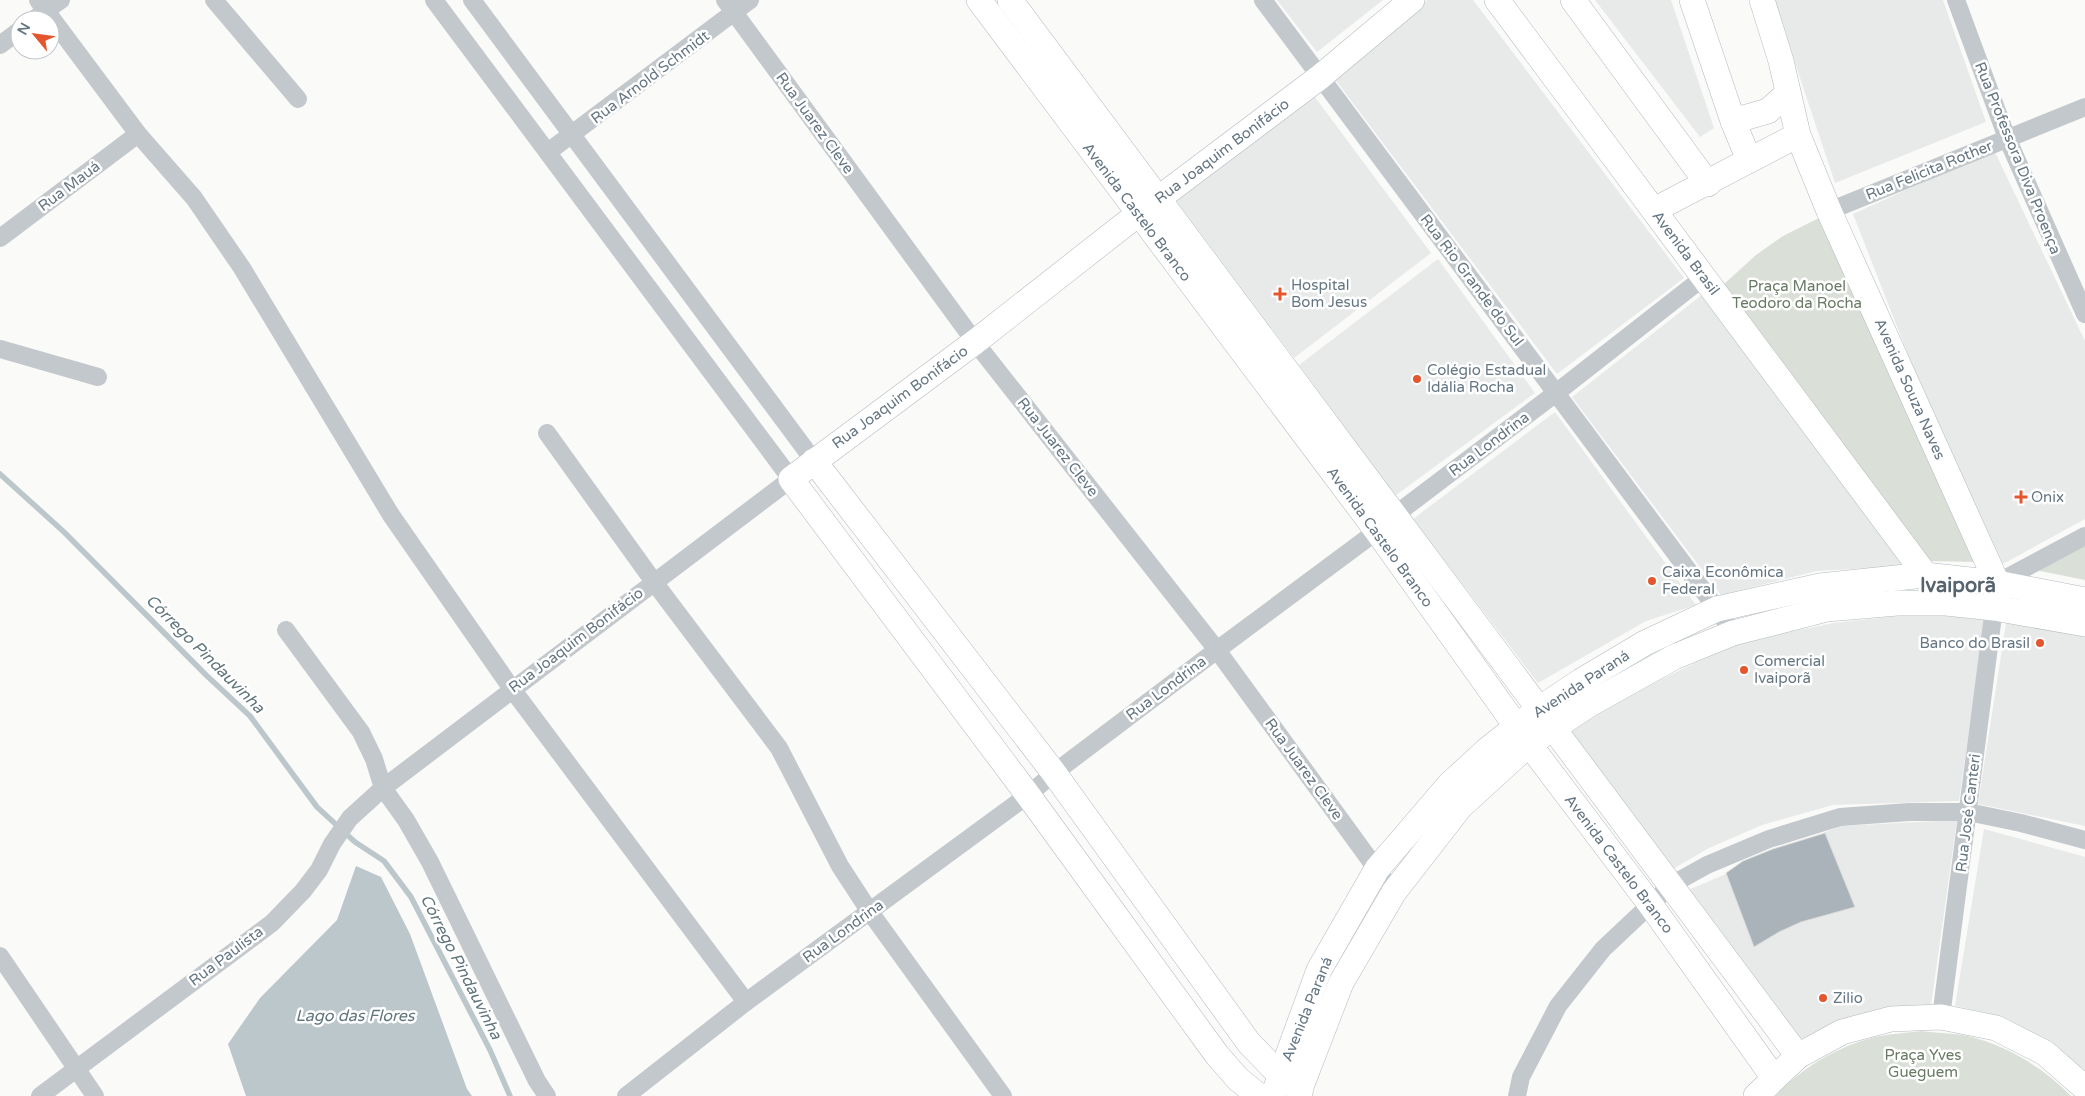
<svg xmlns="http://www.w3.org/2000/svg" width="2085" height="1096" font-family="'Varela Round',sans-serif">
  <rect width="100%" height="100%" fill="#fafaf8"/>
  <!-- built -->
  <g fill="#e8e9e9">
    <polygon points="1277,0 1383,0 1317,52"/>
    <polygon points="1427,0 1473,0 1684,278 1557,374 1331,74"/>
    <polygon points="1595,0 1671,0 1714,128 1700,137"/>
    <polygon points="1774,0 1943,0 1986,122 1835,183"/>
    <polygon points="1312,93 1431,253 1294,358 1175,199"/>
    <polygon points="1994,150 2085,341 2085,519 2003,564 1941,439 1853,214"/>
    <polygon points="1438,259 1535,393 1395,496 1299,365"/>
    <polygon points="1703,294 1905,566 1817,571 1721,595 1572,397"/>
    <polygon points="1555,412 1696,605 1646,621 1538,683 1413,519"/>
    <polygon points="1896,616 1946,616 1985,619 1959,801 1833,805 1762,825 1709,848 1673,869 1567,731 1592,713 1738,642 1834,623"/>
    <polygon points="2006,623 2066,630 2085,637 2085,826 1978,804"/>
    <polygon points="1957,820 1931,1006 1801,1043 1688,890 1840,826"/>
    <polygon points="1984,829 2085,857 2085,1070 2053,1046 1996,1015 1955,1006"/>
  </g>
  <!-- green -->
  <g fill="#dadfd7">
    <polygon points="1823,216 1975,562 1928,561 1723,285 1756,255 1783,236"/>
    <polygon points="2085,545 2085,580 2035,570"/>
    <path d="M1921 1031C1936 1033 1953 1033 1968 1036 2008 1046 2042 1067 2071 1096H1775C1802 1068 1836 1047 1875 1037 1889 1034 1906 1033 1921 1031Z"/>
  </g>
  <!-- water -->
  <polygon fill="#bbc7cb" points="356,866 381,877 410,934 467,1089 472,1096 246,1096 228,1044 260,998 337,920"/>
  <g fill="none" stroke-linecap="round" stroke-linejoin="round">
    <!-- stream -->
    <polyline stroke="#bbc7cb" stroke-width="5.5" points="0,474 64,532 206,675 250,716 317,807 355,842 384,861 411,897 490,1050 510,1096"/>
  </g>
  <!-- building -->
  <polygon fill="#aab3b9" stroke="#dcdcda" points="1825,833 1855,907 1801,922 1779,932 1754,947 1726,873 1743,861 1773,849"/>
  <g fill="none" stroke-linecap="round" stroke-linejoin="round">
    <!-- secondary casing -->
    <g stroke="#b3babf" stroke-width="26">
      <g id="secondary">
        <polyline points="979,0 1377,531 1529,744 1650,904 1774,1078"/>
        <polyline points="1010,0 1798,1056"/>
        <polyline points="1497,0 1933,585"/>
        <polyline points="1573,0 1708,184"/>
        <polyline points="1692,0 1733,121 1749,160"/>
        <polyline points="1762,0 1781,61 1798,135 1829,211 1997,583 1996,596"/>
        <polyline points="1733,121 1768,111 1787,94"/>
        <polyline points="1654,210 1798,135"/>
        <polyline points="814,461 1054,773 1249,1043 1280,1075 1292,1081"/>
        <polyline points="1259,1096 1238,1079 1217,1055 1028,795 791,479 975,342 1138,214 1320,77 1412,0"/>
        <polyline points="1273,1096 1319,970 1377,869 1450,784 1488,749 1539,709 1581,681 1645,643 1717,609 1820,586 1925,575 1997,583 2085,600"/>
        <polyline points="1299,1096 1302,1084 1341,983 1394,892 1460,807 1529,744 1590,704 1674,657 1733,633 1827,609 1897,603 1946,603 1994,608 2085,624"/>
        <polyline points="1756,1096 1798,1056 1842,1032 1891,1019 1941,1017 1996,1028 2045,1053 2085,1088"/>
      </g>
    </g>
    <!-- street -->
    <g stroke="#c3c8cc" stroke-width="18">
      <polyline points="38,0 138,134 194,198 242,268 391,515 512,689 746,1002"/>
      <polyline points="214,0 298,99"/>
      <polyline points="472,0 814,461"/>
      <polyline points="725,0 975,342 1217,650 1383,878"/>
      <polyline points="1263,0 1717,609 1733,633"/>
      <polyline points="1956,0 2007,138 2085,314"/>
      <polyline points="33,20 61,0"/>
      <polyline points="0,45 20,30"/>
      <polyline points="548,152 750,0"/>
      <polyline points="1829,211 2085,107"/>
      <polyline points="0,238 138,134"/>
      <polyline points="0,349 98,377"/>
      <polyline points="547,433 654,582 779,748 840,866 870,912 1003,1096"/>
      <polyline points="1997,583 2085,536"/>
      <polyline points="286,630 361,732 374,759 383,788 406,820 430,862 537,1081 547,1096"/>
      <polyline points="0,956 95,1096"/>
      <polyline points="1941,1017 1994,608"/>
      <polyline points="40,1096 272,923 303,891 319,870 332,844 350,818 383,788 791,479 434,0"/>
      <polyline points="626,1096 746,1002 1028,795 1054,773 1217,650 1377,531 1395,515 1556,393 1704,277"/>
      <polyline points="1517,1096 1521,1077 1558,1006 1603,949 1671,885 1707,865 1769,839 1840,817 1909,812 1968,812 2021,823 2085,840"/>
    </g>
    <!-- secondary -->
    <use href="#secondary" stroke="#fff" stroke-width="25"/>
  </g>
  <!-- markers -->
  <g fill="#e4572e" stroke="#fff" stroke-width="2">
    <path d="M1277.5 286.5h5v5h5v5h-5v5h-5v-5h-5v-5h5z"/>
    <circle cx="1417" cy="379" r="5"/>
    <path d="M2018.5 489.5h5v5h5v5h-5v5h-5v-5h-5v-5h5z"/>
    <circle cx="1652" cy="581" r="5"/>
    <circle cx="2040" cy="643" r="5"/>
    <circle cx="1744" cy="670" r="5"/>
    <circle cx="1823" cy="998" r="5"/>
  </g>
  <g text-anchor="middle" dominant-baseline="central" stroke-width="5" stroke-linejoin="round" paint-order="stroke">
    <!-- street labels -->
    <g font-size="15" fill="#657683" stroke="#fff">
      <text transform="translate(650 77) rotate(-37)">Rua Arnold Schmidt</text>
      <text transform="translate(815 123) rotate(54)">Rua Juarez Cleve</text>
      <text transform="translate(1222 151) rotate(-37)">Rua Joaquim Bonifácio</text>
      <text transform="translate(2018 158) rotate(68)">Rua Professora Diva Proença</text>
      <text transform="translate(1929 170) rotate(-22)">Rua Felicita Rother</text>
      <text transform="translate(69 186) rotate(-37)">Rua Mauá</text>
      <text transform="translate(1137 212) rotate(53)">Avenida Castelo Branco</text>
      <text transform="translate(1686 253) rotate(53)">Avenida Brasil</text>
      <text transform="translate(1472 280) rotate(53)">Rua Rio Grande do Sul</text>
      <text transform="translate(1910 389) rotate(66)">Avenida Souza Naves</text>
      <text transform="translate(900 397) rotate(-36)">Rua Joaquim Bonifácio</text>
      <text transform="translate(1489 444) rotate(-37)">Rua Londrina</text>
      <text transform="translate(1058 447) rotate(52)">Rua Juarez Cleve</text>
      <text transform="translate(1380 537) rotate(54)">Avenida Castelo Branco</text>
      <text transform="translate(576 640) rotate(-37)">Rua Joaquim Bonifácio</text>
      <text transform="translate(1581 684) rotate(-33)">Avenida Paraná</text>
      <text transform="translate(1166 688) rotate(-37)">Rua Londrina</text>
      <text transform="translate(1304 769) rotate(54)">Rua Juarez Cleve</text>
      <text transform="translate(1968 813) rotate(-83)">Rua José Canteri</text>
      <text transform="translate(1619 864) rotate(53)">Avenida Castelo Branco</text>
      <text transform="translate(843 931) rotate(-36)">Rua Londrina</text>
      <text transform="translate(226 956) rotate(-37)">Rua Paulista</text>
      <text transform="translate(1307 1009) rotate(-68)">Avenida Paraná</text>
    </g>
    <!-- poi labels -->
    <g font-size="15" fill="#657683" stroke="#fff" text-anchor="start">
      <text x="1291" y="285">Hospital<tspan x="1291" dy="17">Bom Jesus</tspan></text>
      <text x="1427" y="370">Colégio Estadual<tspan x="1427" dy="17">Idália Rocha</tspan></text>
      <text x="2031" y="497">Onix</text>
      <text x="1662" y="572">Caixa Econômica<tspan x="1662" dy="17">Federal</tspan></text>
      <text x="2030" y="643" text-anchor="end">Banco do Brasil</text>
      <text x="1754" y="661">Comercial<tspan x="1754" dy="17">Ivaiporã</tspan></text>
      <text x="1833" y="998">Zilio</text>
    </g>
    <!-- park labels -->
    <g font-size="15" fill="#687a64" stroke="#fff">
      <text x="1797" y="286">Praça Manoel<tspan x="1797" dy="17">Teodoro da Rocha</tspan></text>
      <text x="1923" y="1055">Praça Yves<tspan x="1923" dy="17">Gueguem</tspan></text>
    </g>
    <!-- water labels -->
    <g font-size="16" font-style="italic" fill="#60757c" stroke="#fff">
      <text transform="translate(205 654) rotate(45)">Córrego Pindauvinha</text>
      <text transform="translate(461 967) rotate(63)">Córrego Pindauvinha</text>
      <text x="355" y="1016">Lago das Flores</text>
    </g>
    <!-- district labels -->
    <g font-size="20" font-weight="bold" fill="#57646e" stroke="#fff">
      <text x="1958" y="586">Ivaiporã</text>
    </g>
  </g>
  <!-- north arrow -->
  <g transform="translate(35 35) rotate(299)"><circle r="24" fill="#ffffff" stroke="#c1c8cd"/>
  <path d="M0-4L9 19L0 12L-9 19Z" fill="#e4572e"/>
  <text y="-8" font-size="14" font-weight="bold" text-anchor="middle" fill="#657683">N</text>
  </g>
</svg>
